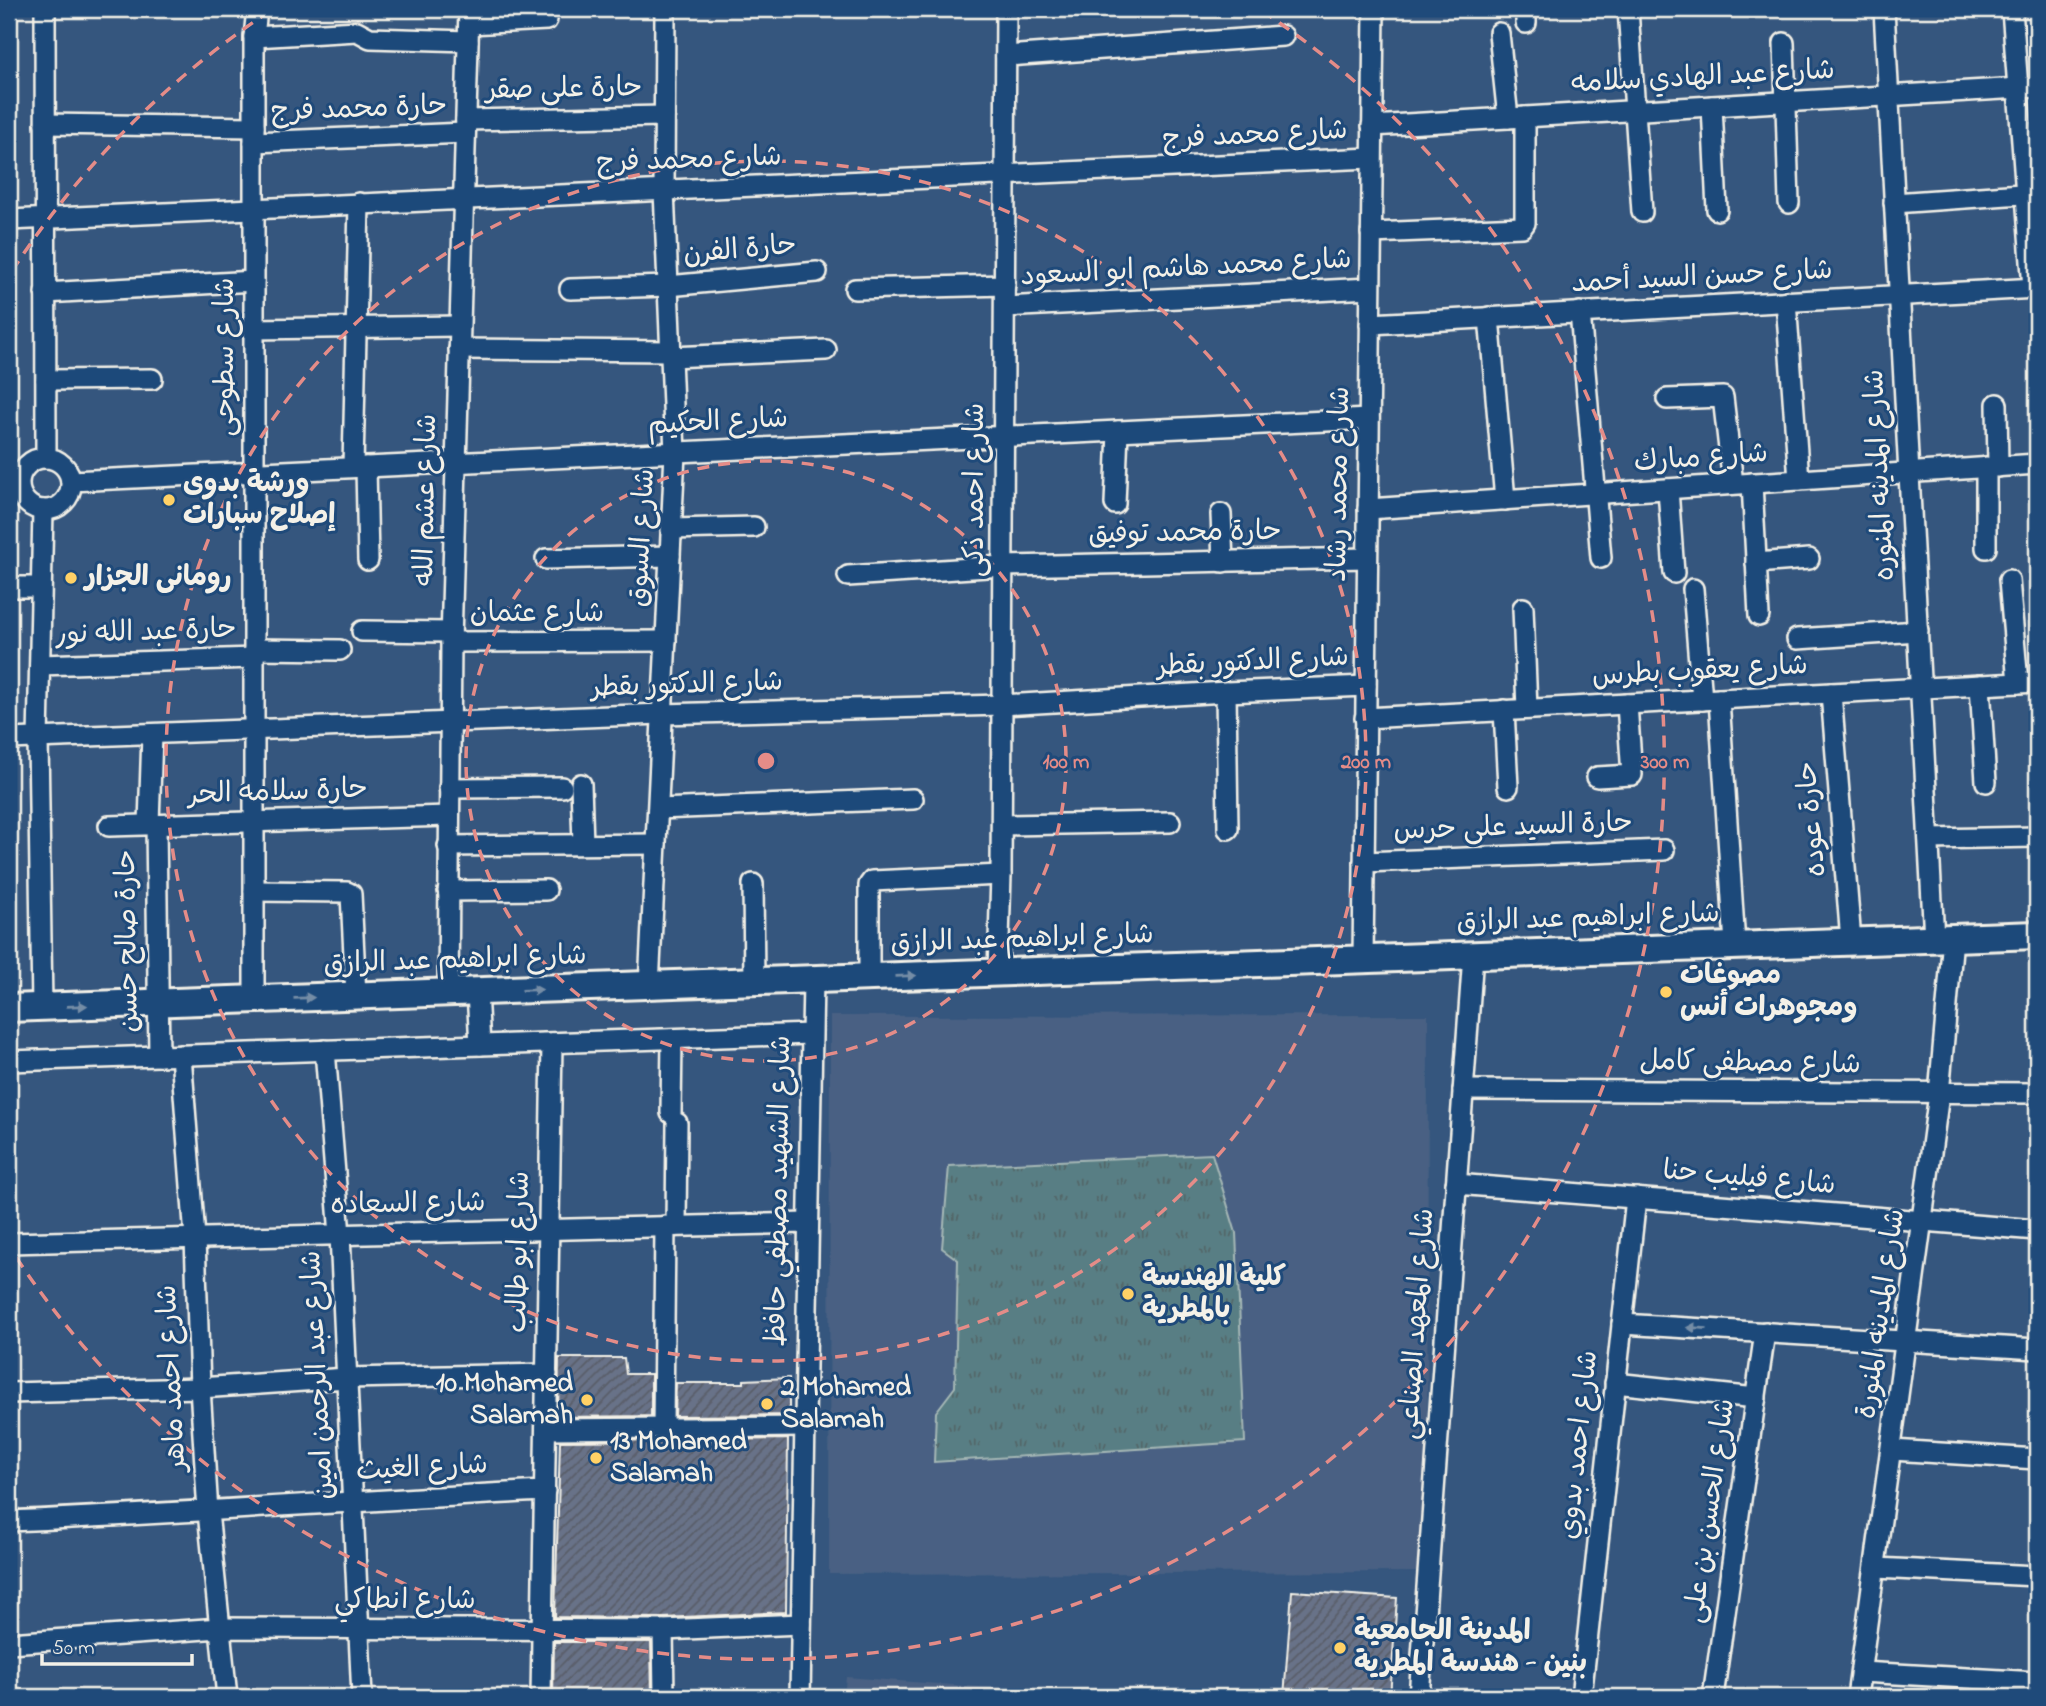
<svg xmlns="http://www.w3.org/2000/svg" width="2046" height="1706" font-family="'Indie Flower','Playpen Sans Arabic',sans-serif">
  <defs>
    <pattern id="park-tufts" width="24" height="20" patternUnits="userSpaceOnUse" patternTransform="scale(1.75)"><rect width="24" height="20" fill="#597e84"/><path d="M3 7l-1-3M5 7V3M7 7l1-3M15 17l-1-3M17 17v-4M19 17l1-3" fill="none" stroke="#526668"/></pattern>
    <pattern id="building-hatch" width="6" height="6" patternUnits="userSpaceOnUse" patternTransform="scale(1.75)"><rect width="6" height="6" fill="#687288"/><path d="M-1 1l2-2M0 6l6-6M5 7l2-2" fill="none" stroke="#585d67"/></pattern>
  </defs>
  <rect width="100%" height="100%" fill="#35567e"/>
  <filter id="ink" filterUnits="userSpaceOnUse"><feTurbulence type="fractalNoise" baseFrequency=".0143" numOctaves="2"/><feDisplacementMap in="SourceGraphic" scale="14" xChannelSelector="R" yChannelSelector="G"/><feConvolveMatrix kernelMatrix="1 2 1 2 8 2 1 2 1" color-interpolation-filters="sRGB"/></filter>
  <g filter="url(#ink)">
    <!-- built -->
    <g fill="#486183">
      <polygon points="1428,1015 1427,1572 829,1574 830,1016"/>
      <polygon points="846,1677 1046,1692 1045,1697 844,1697"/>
    </g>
    <!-- park -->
    <polygon fill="url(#park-tufts)" stroke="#a6b8b6" stroke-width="2" points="1212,1154 1236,1233 1245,1442 934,1462 936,1412 955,1387 958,1260 942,1248 949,1166"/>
    <!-- building -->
    <g fill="url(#building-hatch)" stroke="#f4f1e8" stroke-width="2">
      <polygon points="559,1358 624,1358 626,1374 651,1374 651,1416 558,1417"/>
      <polygon points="789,1378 789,1415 675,1416 676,1383 744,1383 744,1380"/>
      <polygon points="788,1439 786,1612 663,1618 555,1617 560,1441"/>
      <polygon points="1292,1591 1397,1598 1390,1697 1284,1697"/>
      <polygon points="554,1642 651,1642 652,1697 553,1697"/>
    </g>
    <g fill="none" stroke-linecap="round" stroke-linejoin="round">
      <!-- minor casing -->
      <g stroke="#f4f1e8" stroke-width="24">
        <g id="minor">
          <polyline points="45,9 46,458"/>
          <polyline points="1526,9 1526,23"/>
          <polyline points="1628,9 1642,212"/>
          <polyline points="1884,9 1934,939"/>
          <polyline points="2012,9 2033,288"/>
          <polyline points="469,24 547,20"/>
          <polyline points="1499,33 1508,118"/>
          <polyline points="254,37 357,31 370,38 468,41"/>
          <polyline points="1784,43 1789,203"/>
          <polyline points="1006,56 1283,36"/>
          <polyline points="1712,106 1717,210"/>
          <polyline points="466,120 664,116"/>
          <polyline points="45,124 254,127"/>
          <polyline points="1372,126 2037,87"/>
          <polyline points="254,142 465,133"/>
          <polyline points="1894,203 2036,193"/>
          <polyline points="9,220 1371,158"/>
          <polyline points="1371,233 1522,227 1525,223 1525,117"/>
          <polyline points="570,289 668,286 817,272"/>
          <polyline points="855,289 1005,285"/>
          <polyline points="45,293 254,281"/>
          <polyline points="1786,301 1799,480"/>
          <polyline points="1005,307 1370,288"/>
          <polyline points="1580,312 1601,558"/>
          <polyline points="1489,317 1505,500"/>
          <polyline points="1370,324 2037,288"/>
          <polyline points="254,329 459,326"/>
          <polyline points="459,349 670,351"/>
          <polyline points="671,357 826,350"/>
          <polyline points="46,380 152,379"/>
          <polyline points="1667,399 1723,397 1733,484"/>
          <polyline points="1997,404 1998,467"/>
          <circle cx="45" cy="484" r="26"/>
          <polyline points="353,467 359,203"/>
          <polyline points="366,467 368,560"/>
          <polyline points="1986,467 1986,548"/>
          <polyline points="71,481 1369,419"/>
          <polyline points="1752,483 1759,616"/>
          <polyline points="1668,489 1674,573"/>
          <polyline points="1115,504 1118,431"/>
          <polyline points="1368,509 2037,464"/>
          <polyline points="1221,514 1223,562"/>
          <polyline points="671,529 754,527"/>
          <polyline points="546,559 670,556"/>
          <polyline points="1756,563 1809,559"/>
          <polyline points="848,576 1003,566 1367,558"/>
          <polyline points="2009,580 2018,683"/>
          <polyline points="9,587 41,587"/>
          <polyline points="1693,589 1702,700"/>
          <polyline points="1523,608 1527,709"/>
          <polyline points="362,631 451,632"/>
          <polyline points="1797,639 1918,631"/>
          <polyline points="451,642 666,641"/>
          <polyline points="254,649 340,650"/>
          <polyline points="40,665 254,658"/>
          <polyline points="1980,685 1986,782"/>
          <polyline points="1226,692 1228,829"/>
          <polyline points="1831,693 1851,941"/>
          <polyline points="1719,699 1735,945"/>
          <polyline points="1504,710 1508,787"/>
          <polyline points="1365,718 2037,682"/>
          <polyline points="9,739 662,714 1002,705 1226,692 1366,686"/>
          <polyline points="1597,777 1632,775 1627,704"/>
          <polyline points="581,784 583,844"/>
          <polyline points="449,788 562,787"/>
          <polyline points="658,809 913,799"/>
          <polyline points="149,824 152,734"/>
          <polyline points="156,824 159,1056"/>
          <polyline points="1002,825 1170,822"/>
          <polyline points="109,826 449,816"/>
          <polyline points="1929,839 2037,837"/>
          <polyline points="448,846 656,844"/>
          <polyline points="1364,862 1664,850"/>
          <polyline points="753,884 754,982"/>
          <polyline points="254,891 347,892 351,894 356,996"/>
          <polyline points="448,891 546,890"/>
          <polyline points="1363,959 1374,9"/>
          <polyline points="998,972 1001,875 1006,9"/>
          <polyline points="869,977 869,885 872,881 1001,875"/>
          <polyline points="649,986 675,453 664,190 665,9"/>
          <polyline points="477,992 480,1045"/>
          <polyline points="448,993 451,642 469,9"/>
          <polyline points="254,1000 254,37 257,9"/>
          <polyline points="42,1007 38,739 43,510"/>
          <polyline points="325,1050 340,1235 362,1697"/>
          <polyline points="181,1055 195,1238 200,1388 208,1512 227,1697"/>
          <polyline points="9,1061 811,1034"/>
          <polyline points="1463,1090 2037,1093"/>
          <polyline points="671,1113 672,1039"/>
          <polyline points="1456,1184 2037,1230"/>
          <polyline points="676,1226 677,1123"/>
          <polyline points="9,1243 808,1223"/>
          <polyline points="1622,1324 2037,1349"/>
          <polyline points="1615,1383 1756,1398"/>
          <polyline points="9,1393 200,1388 347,1378 547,1374"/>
          <polyline points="663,1428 665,1226"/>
          <polyline points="546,1429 805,1427"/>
          <polyline points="1892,1450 2037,1459"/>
          <path d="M9 1521C188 1513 366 1500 545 1491"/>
          <polyline points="1876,1568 2037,1576"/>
          <polyline points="663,1630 664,1697"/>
          <polyline points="9,1643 220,1628 663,1630 801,1624"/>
          <polyline points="1861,1672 2037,1682"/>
          <polyline points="541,1697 552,1043"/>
          <polyline points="800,1697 813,980"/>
          <polyline points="1419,1697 1473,955"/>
          <polyline points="1581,1697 1636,1198"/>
          <polyline points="1713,1697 1765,1332"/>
          <polyline points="1857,1697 1939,1094 1953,938"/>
        </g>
      </g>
      <!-- secondary casing -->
      <g stroke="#f4f1e8" stroke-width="32">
        <polyline id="secondary" points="9,1008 2037,935"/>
      </g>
      <!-- minor -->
      <use href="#minor" stroke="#1f4a7a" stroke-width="19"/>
      <!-- secondary -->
      <use href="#secondary" stroke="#1f4a7a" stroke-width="26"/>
    </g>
    <!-- one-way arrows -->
    <defs><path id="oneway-solid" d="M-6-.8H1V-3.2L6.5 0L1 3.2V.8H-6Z" transform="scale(1.75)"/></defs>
    <g fill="#748da6">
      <use href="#oneway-solid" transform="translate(906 976) rotate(-2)"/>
      <use href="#oneway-solid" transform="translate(532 990) rotate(-2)"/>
      <use href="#oneway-solid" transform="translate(304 998) rotate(-2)"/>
      <use href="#oneway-solid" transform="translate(77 1006) rotate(-2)"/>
      <use href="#oneway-solid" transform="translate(1697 1328) rotate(-177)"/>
    </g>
  </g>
  <!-- distance rings -->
  <g fill="none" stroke="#e58c88" stroke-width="3.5" stroke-dasharray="12 9">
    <circle cx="766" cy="761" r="300"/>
    <circle cx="766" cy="761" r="600"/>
    <path d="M12 271A899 899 0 0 1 270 11M1262 11A899 899 0 1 1 12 1251"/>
  </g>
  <!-- markers -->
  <g fill="#ffd166" stroke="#1f4a7a" stroke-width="2.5">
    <circle cx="169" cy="500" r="7"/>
    <circle cx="71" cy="578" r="7"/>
    <circle cx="1666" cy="992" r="7"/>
    <circle cx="1128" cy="1294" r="7"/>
    <circle cx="587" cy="1400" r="7"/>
    <circle cx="767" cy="1404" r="7"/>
    <circle cx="596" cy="1458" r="7"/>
    <circle cx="1340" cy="1648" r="7"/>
  </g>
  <g text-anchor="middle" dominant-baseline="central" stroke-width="6" stroke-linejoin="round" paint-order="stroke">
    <!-- street labels -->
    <g font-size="28" fill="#f4f1e8" stroke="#1f4a7a">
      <text transform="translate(1703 78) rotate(-3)">شارع عبد الهادي سلامه</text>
      <text transform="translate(564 90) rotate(-1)">حارة على صقر</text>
      <text transform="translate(359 110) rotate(-2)">حارة محمد فرج</text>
      <text transform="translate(1255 136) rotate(-3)">شارع محمد فرج</text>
      <text transform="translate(689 161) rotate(-2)">شارع محمد فرج</text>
      <text transform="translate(740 251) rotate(-5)">حارة الفرن</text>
      <text transform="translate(1186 269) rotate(-3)">شارع محمد هاشم ابو السعود</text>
      <text transform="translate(1702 278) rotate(-3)">شارع حسن السيد أحمد</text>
      <text transform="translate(226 357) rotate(-90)">شارع سطوحى</text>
      <text transform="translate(718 423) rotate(-3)">شارع الحكيم</text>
      <text transform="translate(1701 459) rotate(-4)">شارع مبارك</text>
      <text transform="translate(1881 475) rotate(-93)">شارع المدينه المنوره</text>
      <text transform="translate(1340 484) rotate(-89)">شارع محمد رشاد</text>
      <text transform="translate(976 490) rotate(-90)">شارع احمد ذكى</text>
      <text transform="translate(427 500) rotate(-89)">شارع عشم الله</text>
      <text transform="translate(1185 534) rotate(-1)">حارة محمد توفيق</text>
      <text transform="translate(643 538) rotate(-87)">شارع السوق</text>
      <text x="537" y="614">شارع عثمان</text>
      <text transform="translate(146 633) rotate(-2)">حارة عبد الله نور</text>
      <text transform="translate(1253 663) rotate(-3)">شارع الدكتور بقطر</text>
      <text transform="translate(1700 672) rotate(-3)">شارع يعقوب بطرس</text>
      <text transform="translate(687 686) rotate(-2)">شارع الدكتور بقطر</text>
      <text transform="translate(278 793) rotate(-2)">حارة سلامه الحر</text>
      <text transform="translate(1813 819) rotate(-95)">حارة عوده</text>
      <text transform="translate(1513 828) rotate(-2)">حارة السيد على حرس</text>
      <text transform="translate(1588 919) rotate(-2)">شارع ابراهيم عبد الرازق</text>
      <text transform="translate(1022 940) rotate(-2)">شارع ابراهيم عبد الرازق</text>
      <text transform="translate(129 941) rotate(-91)">حارة صالح حسن</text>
      <text transform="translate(455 961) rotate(-2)">شارع ابراهيم عبد الرازق</text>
      <text transform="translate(1750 1064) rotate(1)">شارع مصطفى كامل</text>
      <text transform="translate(1749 1179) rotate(5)">شارع فيليب حنا</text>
      <text transform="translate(780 1191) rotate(-89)">شارع الشهيد مصطفي حافظ</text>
      <text transform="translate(408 1205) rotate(-1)">شارع السعاده</text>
      <text transform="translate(520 1252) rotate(-89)">شارع ابو طالب</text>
      <text transform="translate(1882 1314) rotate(-82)">شارع المدينه المنورة</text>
      <text transform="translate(1418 1324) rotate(-86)">شارع المعهد الصناعي</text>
      <text transform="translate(319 1375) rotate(-93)">شارع عبد الرحمن امين</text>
      <text transform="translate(173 1378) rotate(-93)">شارع احمد ماهر</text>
      <text transform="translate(1580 1445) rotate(-84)">شارع احمد بدوي</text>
      <text transform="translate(422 1469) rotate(-3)">شارع الغيث</text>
      <text transform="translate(1711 1511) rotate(-82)">شارع الحسن بن على</text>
      <text x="405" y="1601">شارع انطاكي</text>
    </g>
    <!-- poi labels -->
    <g font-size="28" font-weight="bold" fill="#f4f1e8" stroke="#1f4a7a" text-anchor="start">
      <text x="183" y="484">ورشة بدوى<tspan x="183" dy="32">إصلاح سبارات</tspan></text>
      <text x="85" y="578">رومانى الجزار</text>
      <text x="1680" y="976">مصوغات<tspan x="1680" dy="32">ومجوهرات أنس</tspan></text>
      <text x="1142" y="1278">كلية الهندسة<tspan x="1142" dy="32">بالمطرية</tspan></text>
      <text x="573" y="1384" text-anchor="end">10 Mohamed<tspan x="573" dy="32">Salamah</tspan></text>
      <text x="781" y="1388">2 Mohamed<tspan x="781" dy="32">Salamah</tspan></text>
      <text x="610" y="1442">13 Mohamed<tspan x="610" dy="32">Salamah</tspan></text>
      <text x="1354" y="1632">المدينة الجامعية<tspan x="1354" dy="32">بنين - هندسة المطرية</tspan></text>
    </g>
  </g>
  <circle cx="766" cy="761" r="10" fill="#e58c88" stroke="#1f4a7a" stroke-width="3.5"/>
  <g font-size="21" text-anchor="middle" font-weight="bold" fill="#e58c88" stroke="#1f4a7a" stroke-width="6" stroke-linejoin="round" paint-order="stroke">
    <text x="1066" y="768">100 m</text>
    <text x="1366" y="768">200 m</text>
    <text x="1665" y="768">300 m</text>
  </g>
  <!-- margin -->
  <rect width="2046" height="1706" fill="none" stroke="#1f4a7a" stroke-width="35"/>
  <rect x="18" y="18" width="2011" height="1671" fill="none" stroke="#f4f1e8" stroke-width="2.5" filter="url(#ink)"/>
  <!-- scale -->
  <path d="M42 1654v10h150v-10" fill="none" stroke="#f4f1e8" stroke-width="3.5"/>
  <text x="52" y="1654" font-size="21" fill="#f4f1e8" stroke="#1f4a7a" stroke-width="5" paint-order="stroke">50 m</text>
</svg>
